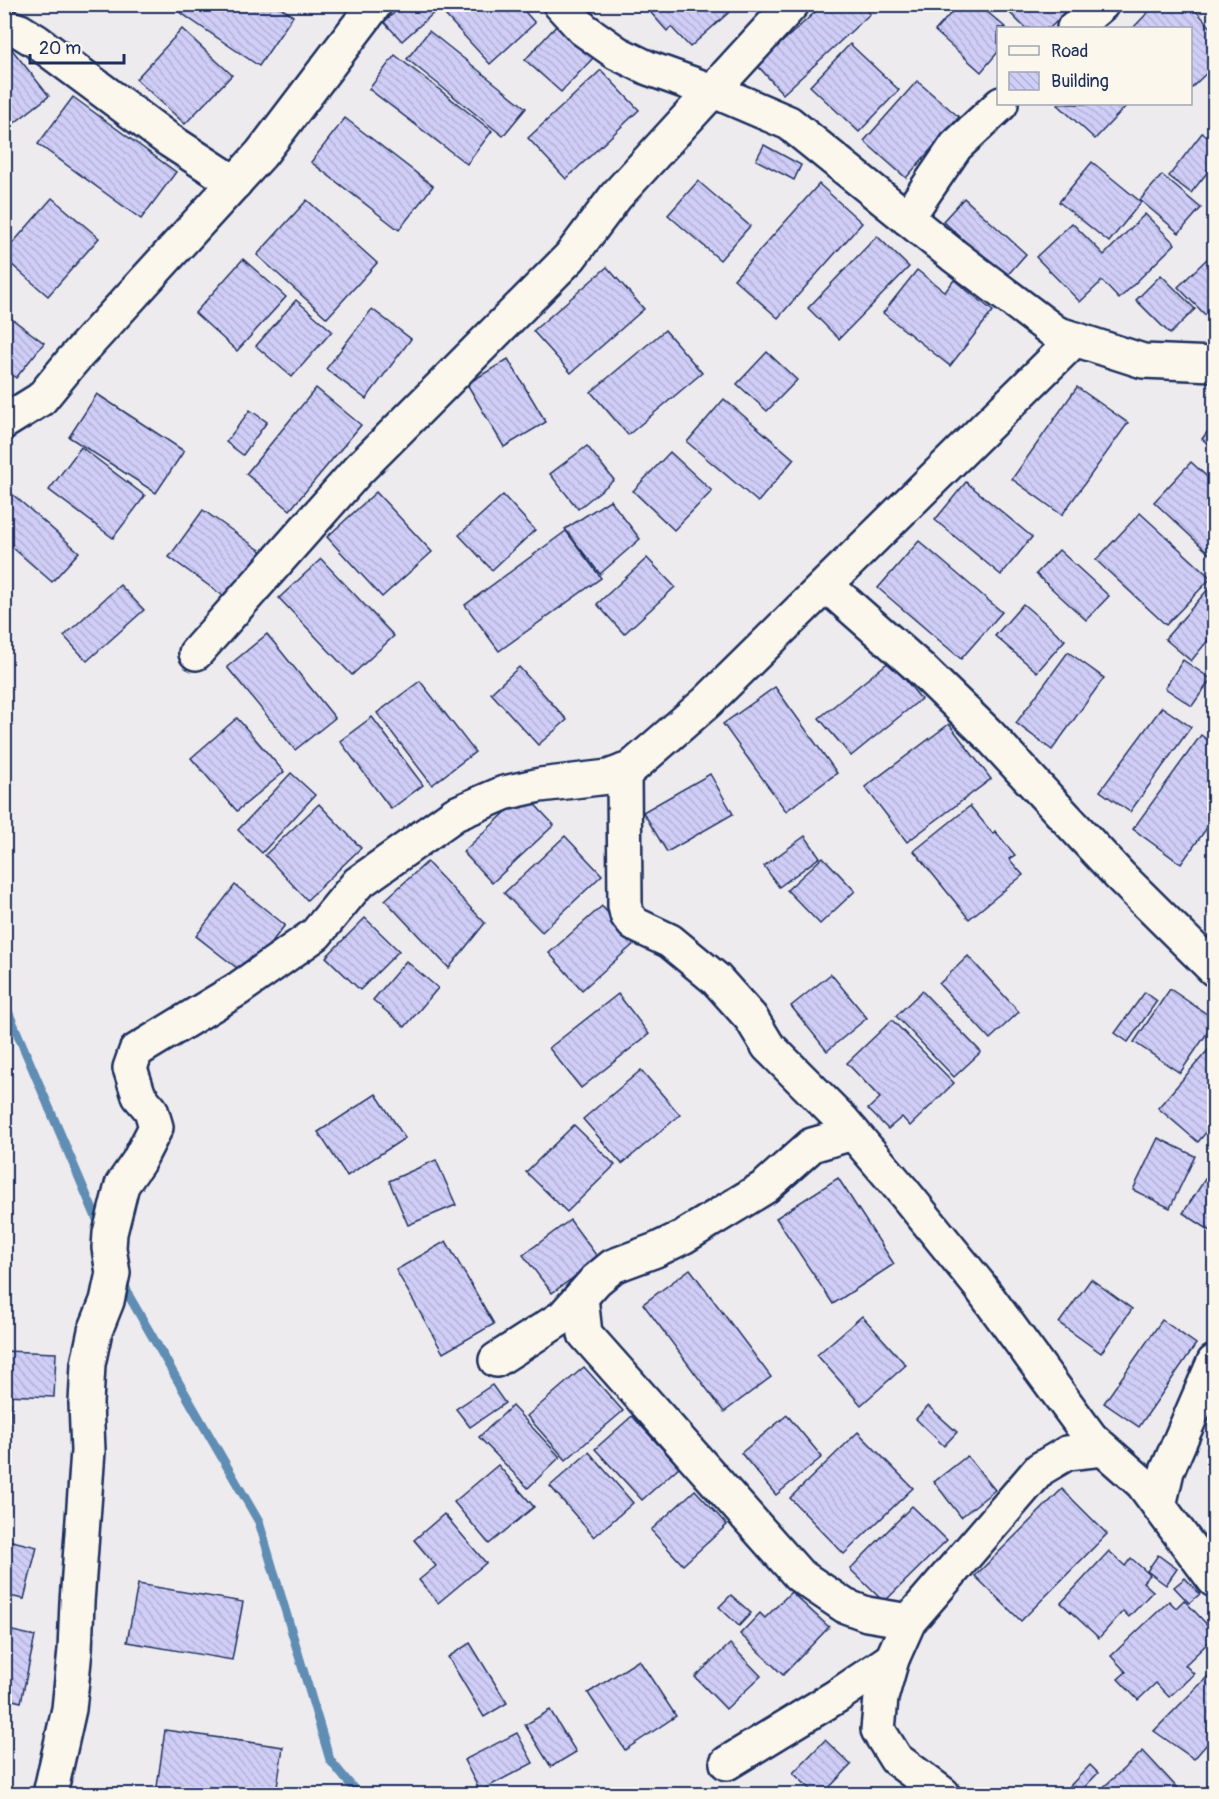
<svg xmlns="http://www.w3.org/2000/svg" width="1219" height="1799" font-family="Pangolin,sans-serif">
  <defs>
    <pattern id="building-back-hatch" width="6" height="6" patternUnits="userSpaceOnUse" patternTransform="scale(1.5)"><rect width="6" height="6" fill="#d0cef7"/><path d="M-1 5l2 2M0 0l6 6M5-1l2 2" fill="none" stroke="#b2b1d6"/></pattern>
  </defs>
  <rect width="100%" height="100%" fill="#eeebef"/>
  <filter id="ink" filterUnits="userSpaceOnUse"><feTurbulence type="fractalNoise" baseFrequency=".0167" numOctaves="2"/><feDisplacementMap in="SourceGraphic" scale="12" xChannelSelector="R" yChannelSelector="G"/><feConvolveMatrix kernelMatrix="1 2 1 2 8 2 1 2 1" color-interpolation-filters="sRGB"/></filter>
  <g filter="url(#ink)">
    <g fill="none" stroke-linecap="round" stroke-linejoin="round">
      <!-- stream -->
      <g stroke="#5e8db3" stroke-width="9">
        <polyline points="4,1002 101,1229"/>
        <polyline points="122,1278 129,1296 259,1522 330,1760 358,1794"/>
      </g>
    </g>
    <!-- building -->
    <g fill="url(#building-back-hatch)" stroke="#1b2f5e" stroke-width="1.5">
      <polygon points="182,4 275,4 293,16 259,66 178,11"/>
      <polygon points="404,4 430,4 436,11 402,41 384,22"/>
      <polygon points="435,4 518,4 535,23 490,64"/>
      <polygon points="643,4 735,4 736,6 690,47 671,27 667,31"/>
      <polygon points="824,4 861,4 870,14 783,94 757,65"/>
      <polygon points="887,4 901,4 896,11"/>
      <polygon points="959,4 978,4 1006,28 998,28 998,52 981,72 935,31"/>
      <polygon points="1001,4 1074,4 1050,28 1025,28"/>
      <polygon points="1156,4 1190,4 1214,31 1214,66 1190,89 1190,28 1133,28"/>
      <polygon points="557,25 593,58 561,92 525,60"/>
      <polygon points="182,29 232,75 185,124 136,79"/>
      <polygon points="429,31 526,108 503,136 407,59"/>
      <polygon points="850,44 899,90 859,132 810,86"/>
      <polygon points="10,47 49,96 4,131 4,51"/>
      <polygon points="395,55 492,131 467,164 369,89"/>
      <polygon points="601,70 639,110 566,179 528,138"/>
      <polygon points="917,81 959,117 906,178 864,141"/>
      <polygon points="73,97 176,172 141,219 38,144"/>
      <polygon points="1057,104 1128,104 1095,139"/>
      <polygon points="345,118 433,186 399,230 311,162"/>
      <polygon points="1202,133 1214,142 1214,164 1191,193 1169,176"/>
      <polygon points="764,145 801,165 794,180 756,160"/>
      <polygon points="1092,162 1141,202 1109,242 1059,202"/>
      <polygon points="1162,175 1201,208 1179,233 1140,200"/>
      <polygon points="698,181 750,226 720,260 668,215"/>
      <polygon points="819,184 862,223 778,318 734,279"/>
      <polygon points="52,198 99,238 48,296 4,258 4,253"/>
      <polygon points="964,198 1026,254 1005,278 943,221"/>
      <polygon points="307,200 377,263 327,318 257,255"/>
      <polygon points="1145,214 1175,244 1119,299 1102,281 1080,302 1036,257 1072,223 1104,255"/>
      <polygon points="877,236 909,267 839,339 808,308"/>
      <polygon points="1210,256 1214,261 1214,324 1178,287"/>
      <polygon points="243,259 286,297 237,351 195,313"/>
      <polygon points="607,267 644,309 571,373 533,331"/>
      <polygon points="917,270 945,292 954,280 993,311 950,366 883,313"/>
      <polygon points="1161,275 1195,309 1170,334 1136,300"/>
      <polygon points="296,300 332,331 292,377 256,346"/>
      <polygon points="372,309 411,339 366,399 326,369"/>
      <polygon points="4,313 44,343 16,378 4,369"/>
      <polygon points="665,330 702,373 628,435 591,392"/>
      <polygon points="767,352 797,380 767,411 737,384"/>
      <polygon points="508,359 546,422 504,447 467,384"/>
      <polygon points="1077,387 1128,423 1062,515 1012,479"/>
      <polygon points="316,388 361,425 290,510 246,474"/>
      <polygon points="97,394 184,451 156,493 69,437"/>
      <polygon points="724,399 794,459 758,502 687,442"/>
      <polygon points="250,410 267,422 243,455 226,442"/>
      <polygon points="1214,423 1214,449 1202,439"/>
      <polygon points="587,446 614,480 578,509 550,474"/>
      <polygon points="81,447 145,496 113,538 49,490"/>
      <polygon points="670,452 712,491 674,530 633,491"/>
      <polygon points="1191,462 1214,483 1214,558 1154,502"/>
      <polygon points="966,482 1032,537 1001,575 935,520"/>
      <polygon points="4,487 79,552 52,582 4,540"/>
      <polygon points="376,492 432,552 382,597 327,537"/>
      <polygon points="503,495 535,530 492,570 459,535"/>
      <polygon points="610,500 640,539 600,574 565,529"/>
      <polygon points="203,510 264,553 229,600 169,557"/>
      <polygon points="1140,513 1211,578 1166,625 1096,560"/>
      <polygon points="566,531 601,578 499,651 465,605"/>
      <polygon points="919,541 1002,612 961,659 878,588"/>
      <polygon points="1059,550 1109,596 1086,620 1036,574"/>
      <polygon points="647,558 675,587 624,634 597,604"/>
      <polygon points="321,559 394,636 352,675 279,598"/>
      <polygon points="120,585 144,610 87,661 64,636"/>
      <polygon points="1209,588 1214,592 1214,633 1191,661 1165,639"/>
      <polygon points="1023,604 1065,640 1037,672 995,636"/>
      <polygon points="267,634 335,718 295,750 227,667"/>
      <polygon points="1068,652 1104,678 1052,750 1016,723"/>
      <polygon points="1183,660 1211,679 1192,706 1165,688"/>
      <polygon points="890,661 921,699 851,756 819,718"/>
      <polygon points="519,667 567,720 538,745 491,693"/>
      <polygon points="420,681 475,752 432,785 377,713"/>
      <polygon points="775,687 837,773 786,811 723,724"/>
      <polygon points="1162,707 1191,727 1130,812 1100,791"/>
      <polygon points="372,717 423,785 391,809 340,741"/>
      <polygon points="237,718 284,772 237,811 191,758"/>
      <polygon points="949,724 991,779 907,842 865,787"/>
      <polygon points="1201,735 1214,745 1214,818 1181,864 1133,829"/>
      <polygon points="291,773 315,795 262,853 238,830"/>
      <polygon points="710,774 733,814 667,852 643,812"/>
      <polygon points="525,794 554,825 492,883 463,852"/>
      <polygon points="319,804 361,848 307,900 265,855"/>
      <polygon points="970,806 993,834 995,831 1015,855 1009,859 1023,875 969,919 914,851"/>
      <polygon points="565,836 602,875 542,932 504,893"/>
      <polygon points="805,836 820,857 779,887 764,866"/>
      <polygon points="823,857 855,891 820,924 787,890"/>
      <polygon points="427,862 485,923 449,968 385,900"/>
      <polygon points="235,885 285,925 246,975 196,936"/>
      <polygon points="602,906 635,943 582,990 549,953"/>
      <polygon points="365,918 399,951 360,990 326,957"/>
      <polygon points="968,956 1019,1012 990,1039 939,984"/>
      <polygon points="406,961 438,988 405,1027 373,1000"/>
      <polygon points="831,974 867,1018 827,1051 791,1006"/>
      <polygon points="1170,989 1214,1019 1214,1023 1180,1073 1134,1042"/>
      <polygon points="922,991 981,1052 954,1077 896,1016"/>
      <polygon points="1145,992 1157,1001 1128,1042 1115,1033"/>
      <polygon points="618,994 649,1034 581,1088 549,1048"/>
      <polygon points="892,1020 954,1083 910,1126 902,1117 888,1129 868,1109 880,1098 847,1063"/>
      <polygon points="1214,1043 1214,1123 1198,1142 1158,1108"/>
      <polygon points="641,1070 680,1115 622,1164 583,1119"/>
      <polygon points="376,1094 405,1138 347,1176 318,1132"/>
      <polygon points="574,1125 615,1165 567,1212 526,1172"/>
      <polygon points="1158,1138 1195,1156 1170,1208 1133,1190"/>
      <polygon points="436,1160 456,1205 408,1225 389,1181"/>
      <polygon points="1211,1170 1214,1172 1214,1233 1183,1213"/>
      <polygon points="838,1178 894,1264 833,1304 776,1218"/>
      <polygon points="570,1220 599,1259 552,1293 523,1255"/>
      <polygon points="446,1241 494,1324 443,1353 396,1270"/>
      <polygon points="690,1269 771,1377 724,1412 643,1304"/>
      <polygon points="1091,1279 1132,1309 1101,1353 1059,1323"/>
      <polygon points="862,1316 906,1365 861,1405 817,1355"/>
      <polygon points="1162,1320 1196,1344 1139,1427 1104,1403"/>
      <polygon points="4,1351 56,1353 54,1397 4,1395"/>
      <polygon points="584,1367 623,1411 566,1460 527,1416"/>
      <polygon points="492,1385 505,1403 470,1427 456,1409"/>
      <polygon points="4,1402 11,1403 10,1430 4,1429"/>
      <polygon points="512,1406 560,1457 528,1488 479,1437"/>
      <polygon points="928,1406 957,1432 944,1446 916,1419"/>
      <polygon points="787,1415 822,1457 776,1495 741,1453"/>
      <polygon points="632,1416 679,1467 642,1500 595,1449"/>
      <polygon points="858,1432 913,1488 844,1554 790,1498"/>
      <polygon points="589,1452 633,1503 594,1537 550,1486"/>
      <polygon points="967,1456 995,1490 961,1517 934,1482"/>
      <polygon points="498,1465 534,1507 489,1544 454,1502"/>
      <polygon points="1062,1489 1107,1534 1021,1621 975,1576"/>
      <polygon points="695,1490 727,1525 683,1565 651,1530"/>
      <polygon points="912,1506 947,1540 884,1602 850,1569"/>
      <polygon points="444,1514 486,1563 438,1603 419,1580 436,1566 414,1540"/>
      <polygon points="4,1539 37,1547 24,1599 4,1595"/>
      <polygon points="1109,1551 1125,1566 1131,1558 1150,1575 1143,1582 1153,1591 1129,1617 1123,1611 1099,1638 1061,1603"/>
      <polygon points="1158,1555 1177,1569 1166,1585 1147,1571"/>
      <polygon points="1185,1578 1200,1594 1189,1603 1174,1587"/>
      <polygon points="138,1584 243,1602 232,1660 127,1642"/>
      <polygon points="791,1592 829,1627 783,1675 740,1634 760,1613 765,1618"/>
      <polygon points="731,1595 751,1613 739,1626 719,1607"/>
      <polygon points="1184,1600 1214,1632 1214,1637 1185,1665 1194,1674 1169,1697 1156,1683 1138,1700 1118,1679 1126,1672 1111,1656 1169,1601 1176,1608"/>
      <polygon points="4,1629 35,1636 21,1702 4,1698"/>
      <polygon points="470,1643 507,1703 484,1717 448,1657"/>
      <polygon points="730,1644 761,1676 726,1709 695,1677"/>
      <polygon points="639,1660 676,1716 625,1750 588,1693"/>
      <polygon points="1214,1670 1214,1736 1194,1759 1154,1731"/>
      <polygon points="550,1710 576,1752 551,1767 525,1725"/>
      <polygon points="165,1730 283,1747 276,1794 206,1794 157,1787"/>
      <polygon points="517,1733 533,1763 480,1791 464,1760"/>
      <polygon points="825,1740 851,1765 823,1794 816,1794 793,1773"/>
      <polygon points="1143,1751 1183,1794 1096,1794"/>
      <polygon points="1090,1765 1098,1773 1078,1794 1069,1787"/>
    </g>
    <g fill="none" stroke-linecap="round" stroke-linejoin="round">
      <!-- minor casing -->
      <g stroke="#1b2f5e" stroke-width="38">
        <g id="minor">
          <polyline points="560,4 583,29 617,53 648,68 726,96 789,123 953,255 1056,333 1143,361 1214,364"/>
          <polyline points="4,26 20,31 36,41 169,140 235,183"/>
          <polyline points="1074,28 1102,4"/>
          <polyline points="907,218 956,146 1001,104"/>
          <polyline points="4,422 41,399 72,361 261,154 375,4"/>
          <polyline points="826,585 920,668 989,735 1120,876 1214,969"/>
          <polyline points="196,653 358,470 570,257 616,196 792,4"/>
          <polyline points="624,771 625,906 627,915 634,924 670,941 716,979 751,1018 768,1046 843,1121 902,1190 979,1285 1091,1438 1142,1483 1214,1580"/>
          <polyline points="581,1297 585,1334 799,1575 845,1606 867,1614 909,1621"/>
          <polyline points="496,1360 563,1317 596,1280 613,1266 656,1250 683,1237 765,1187 812,1145 853,1133"/>
          <polyline points="1159,1506 1167,1471 1214,1362"/>
          <polyline points="727,1763 837,1696 892,1659"/>
          <polyline points="50,1794 69,1709 75,1650 77,1602 88,1451 86,1403 88,1364 95,1331 107,1301 113,1273 109,1248 110,1233 122,1185 138,1162 156,1127 151,1110 139,1096 130,1068 136,1051 238,989 316,934 358,883 455,814 504,793 540,785 608,777 630,769 707,702 1075,339"/>
          <polyline points="943,1794 896,1759 878,1730 881,1698 892,1659 909,1621 1040,1469 1067,1453 1103,1449"/>
        </g>
      </g>
      <!-- minor -->
      <use href="#minor" stroke="#fbf7ec" stroke-width="33"/>
    </g>
  </g>
  <!-- margin -->
  <rect width="1219" height="1799" fill="none" stroke="#fbf7ec" stroke-width="24"/>
  <rect x="12" y="12" width="1195" height="1775" fill="none" stroke="#1b2f5e" stroke-width="2" filter="url(#ink)"/>
  <!-- legend -->
  <rect x="997" y="27" width="195" height="78" fill="#fbf7ec" stroke="#a1a7b3" stroke-width="1.5"/>
  <rect x="1009" y="46" width="30" height="9" fill="#fbf7ec" stroke="#a1a7b3" stroke-width="1.5"/>
  <text x="1051" y="57" font-size="18" fill="#1b2f5e">Road</text>
  <rect x="1009" y="72" width="30" height="18" fill="url(#building-back-hatch)" stroke="#a1a7b3" stroke-width="1.5"/>
  <text x="1051" y="87" font-size="18" fill="#1b2f5e">Building</text>
  <!-- scale -->
  <path d="M30 54v9h94v-9" fill="none" stroke="#1b2f5e" stroke-width="3"/>
  <text x="39" y="54" font-size="18" fill="#1b2f5e" stroke="#fbf7ec" stroke-width="4.5" paint-order="stroke">20 m</text>
</svg>
